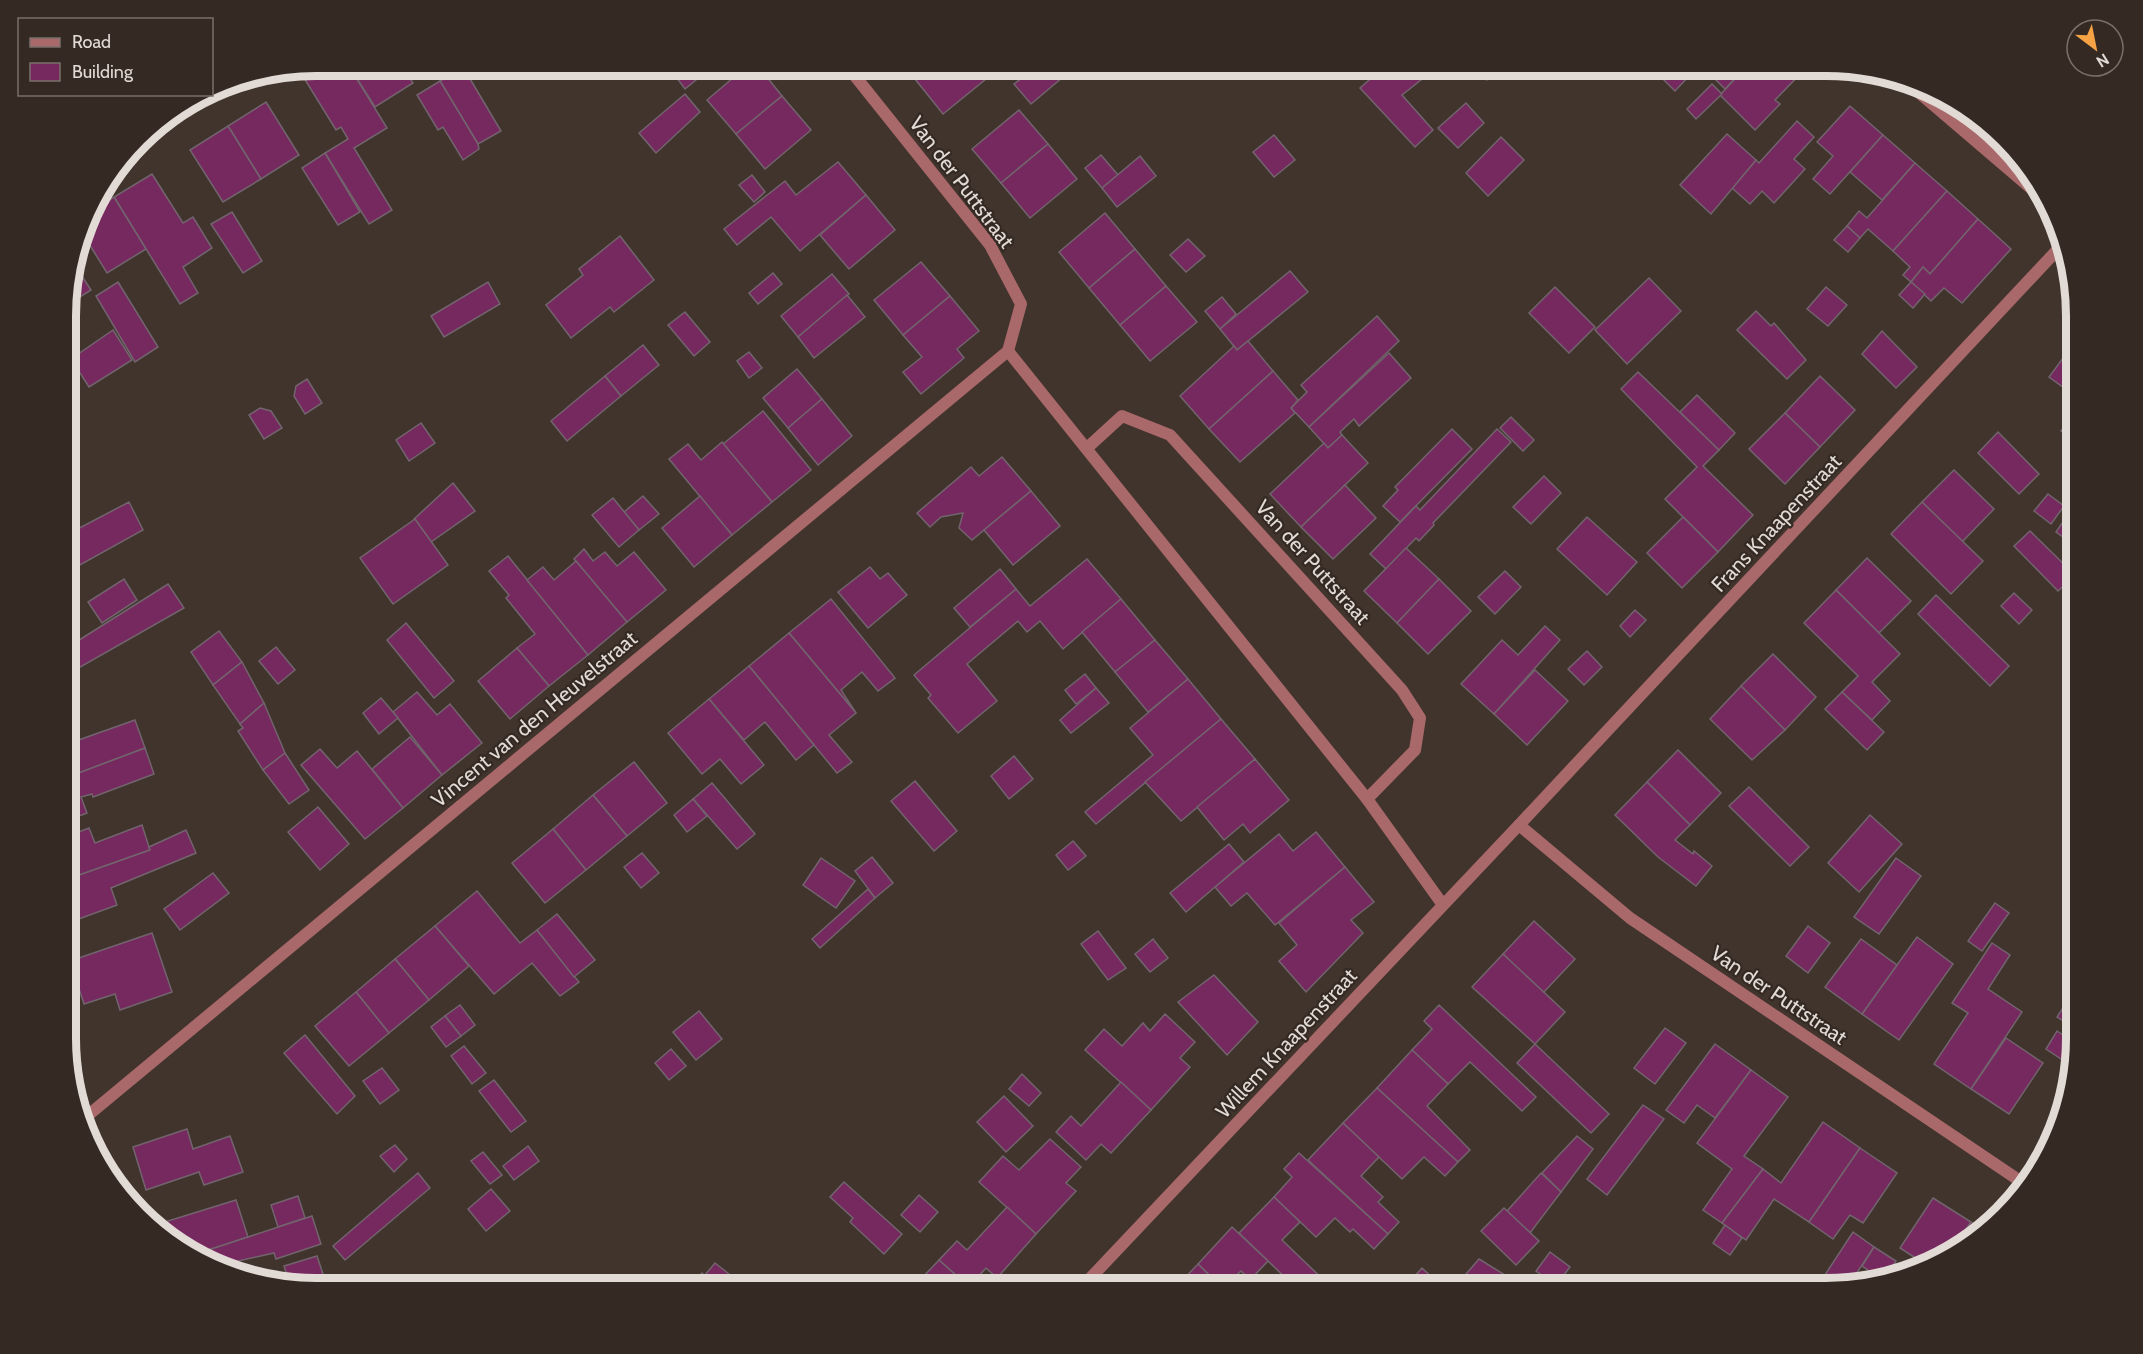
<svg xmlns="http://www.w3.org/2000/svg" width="2143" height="1354" font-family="Cabin,sans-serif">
  <rect width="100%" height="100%" fill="#40342d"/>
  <!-- building -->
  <g fill="#76295f" stroke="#72646d" stroke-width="1.5">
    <polygon points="324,66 349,66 387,128 354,148 392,210 369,224 325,153 348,139 341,127 336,130 304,78"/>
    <polygon points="349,66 402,66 413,83 375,107"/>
    <polygon points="668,66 713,66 685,89"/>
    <polygon points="747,66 758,66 782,96 736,134 707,100"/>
    <polygon points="904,66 931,66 915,79"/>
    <polygon points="931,66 1002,66 943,114 915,79"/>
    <polygon points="1037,66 1076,66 1031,104 1014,84"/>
    <polygon points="1385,66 1408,66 1421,80 1402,95 1433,130 1415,147 1360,88"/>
    <polygon points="1484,66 1501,66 1487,80 1481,74 1487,69"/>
    <polygon points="1673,66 1678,66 1689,76 1675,91 1661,77"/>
    <polygon points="1678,66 1700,66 1689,76"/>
    <polygon points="1702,66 1747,66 1725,89"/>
    <polygon points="1747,66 1808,66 1775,100 1780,104 1755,130 1720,95"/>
    <polygon points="463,67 501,131 478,144 440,81"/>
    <polygon points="440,81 478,144 479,149 463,160 443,127 438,130 417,95"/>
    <polygon points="1712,84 1722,94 1696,119 1687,109"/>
    <polygon points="685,94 700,112 656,153 639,133"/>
    <polygon points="782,96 811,130 765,169 736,134"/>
    <polygon points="266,102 299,155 261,179 228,126"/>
    <polygon points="1466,103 1484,123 1458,148 1438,128"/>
    <polygon points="1850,106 1883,135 1830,194 1813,179 1833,156 1817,142"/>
    <polygon points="1019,110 1048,144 1001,183 972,149"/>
    <polygon points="1797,121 1814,137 1794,159 1805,169 1774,203 1762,191 1750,204 1732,188 1756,160 1759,163"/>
    <polygon points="228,126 261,179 223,202 190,150"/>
    <polygon points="1727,134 1756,160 1711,214 1680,185"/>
    <polygon points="1274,135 1295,160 1274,177 1253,152"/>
    <polygon points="1883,135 1915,163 1882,200 1850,172"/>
    <polygon points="1501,137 1524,160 1488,196 1466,173"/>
    <polygon points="1048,144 1077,179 1030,218 1001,183"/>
    <polygon points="325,153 360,212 338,225 302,168"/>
    <polygon points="1101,155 1118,175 1102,188 1085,168"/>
    <polygon points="1140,156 1156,176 1117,207 1102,188"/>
    <polygon points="838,162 866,195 800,251 771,217 737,245 724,229 785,181 796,195"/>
    <polygon points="1915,163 1947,191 1893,251 1868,229 1860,238 1847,226 1859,211 1867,218"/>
    <polygon points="152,174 183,223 193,217 212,248 183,267 198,293 180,304 114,197"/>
    <polygon points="752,175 765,192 754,202 739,185"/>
    <polygon points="1947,191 1978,219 1930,274 1923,267 1911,282 1903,275 1910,267 1893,251"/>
    <polygon points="866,195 895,230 849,269 820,235"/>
    <polygon points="114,197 146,249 107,273 83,234 90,212"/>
    <polygon points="232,212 262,261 243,273 211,224"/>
    <polygon points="1105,213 1135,249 1089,288 1059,252"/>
    <polygon points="1978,219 2011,249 1962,303 1944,288 1931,301 1911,282 1923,267 1930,274"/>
    <polygon points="1847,226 1860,238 1848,252 1834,240"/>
    <polygon points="620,236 654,280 614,312 610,307 571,338 546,305 583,275 579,269"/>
    <polygon points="1188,239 1205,256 1186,272 1170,255"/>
    <polygon points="1135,249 1166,286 1120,325 1089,288"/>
    <polygon points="921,262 950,296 903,335 874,300"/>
    <polygon points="74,264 91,290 75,300 74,310 68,313 68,284"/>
    <polygon points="1290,271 1308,292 1237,350 1220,329"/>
    <polygon points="773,273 782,284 758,304 749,293"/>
    <polygon points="832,274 849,294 798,337 781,316"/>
    <polygon points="1649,278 1681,311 1627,364 1595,330"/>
    <polygon points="118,282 158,347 135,362 96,296"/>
    <polygon points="488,282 500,304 444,337 431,316"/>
    <polygon points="1911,282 1925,294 1913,308 1899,295"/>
    <polygon points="1166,286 1197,322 1150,361 1120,325"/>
    <polygon points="1555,287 1595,327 1569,353 1529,313"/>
    <polygon points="1826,287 1847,305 1828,326 1807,309"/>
    <polygon points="847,295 865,317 814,358 798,337"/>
    <polygon points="950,296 979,331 957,349 964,358 921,394 903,372 922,357 903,335"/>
    <polygon points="1222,297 1236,314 1220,329 1205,311"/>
    <polygon points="1756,311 1771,326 1774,323 1806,360 1787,379 1737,330"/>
    <polygon points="685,312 710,342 694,356 668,325"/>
    <polygon points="1377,316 1399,341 1309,427 1291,408 1307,392 1301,385"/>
    <polygon points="113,330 132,360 89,387 71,359"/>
    <polygon points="1882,331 1917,367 1896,388 1862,354"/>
    <polygon points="1248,341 1273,371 1209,429 1180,396 1234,346 1237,350"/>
    <polygon points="643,345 659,365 621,396 605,376"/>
    <polygon points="749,352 762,368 749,378 737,361"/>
    <polygon points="2076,352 2076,408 2072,414 2066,409 2065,401 2071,393 2049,377 2066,354 2072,358"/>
    <polygon points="1389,353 1411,378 1359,426 1354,419 1340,432 1342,435 1328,448 1309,427"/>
    <polygon points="797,369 822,399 788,428 763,398"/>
    <polygon points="1273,371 1298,400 1291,408 1295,413 1240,462 1209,429"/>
    <polygon points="1638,372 1719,450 1703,466 1753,515 1718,552 1665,499 1697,467 1621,389"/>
    <polygon points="605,376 621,396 567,441 551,421"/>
    <polygon points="1820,376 1855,410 1820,447 1785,413"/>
    <polygon points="307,379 322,403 305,414 294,396 296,386"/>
    <polygon points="1697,395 1735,433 1719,450 1680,412"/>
    <polygon points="822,399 852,436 818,465 788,428"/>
    <polygon points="260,408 271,411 282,428 264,439 249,415"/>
    <polygon points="763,411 811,470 772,502 723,444"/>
    <polygon points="1785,413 1820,447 1785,484 1749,449"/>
    <polygon points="2073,416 2076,419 2076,443 2061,431"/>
    <polygon points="1511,417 1534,440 1523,451 1500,428"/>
    <polygon points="421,423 435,443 409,461 396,440"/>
    <polygon points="1452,429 1472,449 1400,522 1383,506 1398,490 1395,487"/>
    <polygon points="1497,429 1511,442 1433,523 1434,525 1419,541 1416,538 1386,569 1370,554 1416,506 1420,510"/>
    <polygon points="1998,432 2039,474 2019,494 1978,453"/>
    <polygon points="1342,435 1368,463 1301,527 1270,494 1324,443 1328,448"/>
    <polygon points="722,442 772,502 732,535 669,459 688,444 701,460"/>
    <polygon points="1002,457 1031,491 972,540 959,528 963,513 941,517 930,527 917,513 971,467 979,476"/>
    <polygon points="1954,470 1994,509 1962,542 1922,502"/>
    <polygon points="1544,476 1561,493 1531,524 1513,507"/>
    <polygon points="453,483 475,511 431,542 414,519"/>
    <polygon points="1345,485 1376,518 1333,559 1301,527"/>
    <polygon points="1031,491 1060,526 1013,565 984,530"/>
    <polygon points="2048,494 2064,506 2051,524 2034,511"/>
    <polygon points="643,496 659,514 639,530 624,512"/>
    <polygon points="700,496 732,535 694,567 662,528"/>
    <polygon points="613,498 639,530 619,547 592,515"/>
    <polygon points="129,502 143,530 78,566 68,547 68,534"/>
    <polygon points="1922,502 1983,561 1951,594 1891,534"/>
    <polygon points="2069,513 2076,518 2076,546 2056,532"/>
    <polygon points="1587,517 1637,562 1607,595 1557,549"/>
    <polygon points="1683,517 1718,552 1682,588 1647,553"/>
    <polygon points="415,519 448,565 393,604 360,558"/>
    <polygon points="2030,531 2075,575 2058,591 2014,546"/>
    <polygon points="1406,548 1439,579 1397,623 1364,591"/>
    <polygon points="584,549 593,561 605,552 617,566 634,552 666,590 627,622 574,559"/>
    <polygon points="508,556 588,655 549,686 517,648 535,634 506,598 509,595 489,571"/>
    <polygon points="1867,558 1911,601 1879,633 1836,590"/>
    <polygon points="1087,559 1121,599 1063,649 1040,621 1027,632 1018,621 967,664 997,701 958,733 928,698 931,695 914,675 1016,589 1030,606"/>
    <polygon points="576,561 627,622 588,655 527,580 543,567 554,580"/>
    <polygon points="870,567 880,579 888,573 907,595 868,628 838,592"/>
    <polygon points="1000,569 1016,589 970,627 954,608"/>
    <polygon points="1505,571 1521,587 1495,614 1478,597"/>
    <polygon points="124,579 137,600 102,623 88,602"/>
    <polygon points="1439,579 1471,611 1428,654 1397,623"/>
    <polygon points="168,584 184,608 68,674 68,647"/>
    <polygon points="1836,590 1900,654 1872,682 1890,701 1872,720 1842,692 1858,676 1804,623"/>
    <polygon points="2014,593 2032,610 2019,624 2001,606"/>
    <polygon points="1936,595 2009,666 1990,686 1918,614"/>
    <polygon points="831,599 895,678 878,691 862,672 841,690 856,713 789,633"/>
    <polygon points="1121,599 1155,640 1115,672 1082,632"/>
    <polygon points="1635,610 1646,620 1630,637 1620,626"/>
    <polygon points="406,623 454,681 434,698 387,640"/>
    <polygon points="1545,626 1560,640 1494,714 1461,684 1502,640 1518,655"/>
    <polygon points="219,631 242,662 213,685 191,652"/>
    <polygon points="789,633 856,713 829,735 852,762 837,773 749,666"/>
    <polygon points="1155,640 1188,679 1148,712 1115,672"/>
    <polygon points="276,647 295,670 278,684 259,661"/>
    <polygon points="517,648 549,686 510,719 478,681"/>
    <polygon points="1587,651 1602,667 1584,685 1568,669"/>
    <polygon points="1773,654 1816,697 1785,730 1741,686"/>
    <polygon points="242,662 264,703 240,724 213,685"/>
    <polygon points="749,666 814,745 796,760 765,722 744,740 709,699"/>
    <polygon points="1535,670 1568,701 1527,745 1494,714"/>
    <polygon points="1085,674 1096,688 1076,704 1065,690"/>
    <polygon points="1188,679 1221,719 1096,824 1085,812 1153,755 1130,728"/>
    <polygon points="1741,686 1785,730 1752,760 1710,719"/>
    <polygon points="1096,688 1109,703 1071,733 1060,720"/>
    <polygon points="417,692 437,715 450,704 482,743 442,775 393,712"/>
    <polygon points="1842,692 1884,732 1867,750 1825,709"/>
    <polygon points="381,698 398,718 379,734 363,713"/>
    <polygon points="709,699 764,765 741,784 720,759 702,774 668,733"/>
    <polygon points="264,703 285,753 263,770 238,731 243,728 240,724"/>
    <polygon points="1221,719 1255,759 1181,821 1145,782"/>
    <polygon points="135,720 145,748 68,777 68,749 75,746 73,742"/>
    <polygon points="410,737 442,775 403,808 372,769"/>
    <polygon points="145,748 154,774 93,797 92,794 81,797 87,813 68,820 68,777"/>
    <polygon points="320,749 337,768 357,751 403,808 365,839 301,765"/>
    <polygon points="1678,750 1721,793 1690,825 1647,782"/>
    <polygon points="285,753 309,790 289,804 263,770"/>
    <polygon points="1014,756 1033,779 1009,799 991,776"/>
    <polygon points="1255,759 1289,800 1250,833 1243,824 1224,840 1197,807"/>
    <polygon points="634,762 667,803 627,836 593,795"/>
    <polygon points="915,781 957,831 934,851 891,801"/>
    <polygon points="1647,782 1690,825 1675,840 1693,854 1694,851 1712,866 1696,886 1658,857 1615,815"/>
    <polygon points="712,783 755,834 737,849 693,799"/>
    <polygon points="1749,787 1809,847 1790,866 1729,806"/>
    <polygon points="593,795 627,836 586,870 553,829"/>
    <polygon points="693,799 707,816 687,832 674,815"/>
    <polygon points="318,807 349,844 320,870 288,832"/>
    <polygon points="1870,815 1902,844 1859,892 1828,863"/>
    <polygon points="142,825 150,850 68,879 68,836 89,828 95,843"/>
    <polygon points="553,829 586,870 545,903 512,863"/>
    <polygon points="186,830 196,853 111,888 117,905 68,923 68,879 150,850 149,847"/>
    <polygon points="1316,832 1345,867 1275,925 1247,893 1231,906 1215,887 1279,834 1293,851"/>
    <polygon points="1073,841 1086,856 1068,870 1056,855"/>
    <polygon points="1229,844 1244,862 1186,912 1170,893"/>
    <polygon points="642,853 659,873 641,888 624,867"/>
    <polygon points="872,857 893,883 875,898 855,871"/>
    <polygon points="821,858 855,881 836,908 803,885"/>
    <polygon points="1896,858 1921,876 1879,934 1854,917"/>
    <polygon points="1345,867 1374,902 1351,920 1363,933 1306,992 1279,961 1297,945 1279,923"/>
    <polygon points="213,873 229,893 180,930 164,909"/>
    <polygon points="868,889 875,898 820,948 812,939"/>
    <polygon points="477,891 520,943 537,930 579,982 560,996 532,963 494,994 435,926"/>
    <polygon points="1995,903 2009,913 1982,951 1968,941"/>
    <polygon points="557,914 595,960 574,977 537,930"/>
    <polygon points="1534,921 1575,959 1543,993 1503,954"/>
    <polygon points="435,926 469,966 429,1000 395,959"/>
    <polygon points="1808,926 1830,943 1808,973 1786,956"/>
    <polygon points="1098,931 1126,968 1108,980 1081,944"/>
    <polygon points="152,933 172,992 120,1010 115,994 84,1004 70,961"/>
    <polygon points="1917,937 1953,964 1899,1040 1862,1014"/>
    <polygon points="1153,939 1168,958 1150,972 1135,954"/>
    <polygon points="1861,939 1897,965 1862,1014 1825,987"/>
    <polygon points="1992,943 2010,955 1988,989 2022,1012 1971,1089 1934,1064 1968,1013 1952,1003"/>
    <polygon points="1503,954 1565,1012 1535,1044 1472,987"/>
    <polygon points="395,959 429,1000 389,1033 356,992"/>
    <polygon points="1214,975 1258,1022 1227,1055 1178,1002"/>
    <polygon points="356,992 389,1033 349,1066 315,1026"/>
    <polygon points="2072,994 2076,996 2076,1029 2057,1017"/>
    <polygon points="460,1005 475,1025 461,1036 445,1016"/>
    <polygon points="1439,1005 1536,1097 1522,1111 1470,1062 1448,1084 1412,1050 1432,1029 1424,1021"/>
    <polygon points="699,1011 722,1039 696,1060 673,1032"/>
    <polygon points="1165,1014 1195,1042 1180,1058 1190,1067 1151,1110 1085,1050 1104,1029 1122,1046 1143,1023 1150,1031"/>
    <polygon points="445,1016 461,1036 446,1047 431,1027"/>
    <polygon points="1665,1028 1686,1043 1655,1084 1634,1068"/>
    <polygon points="2057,1031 2076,1044 2076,1049 2067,1063 2046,1049"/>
    <polygon points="305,1035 355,1096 337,1114 284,1053"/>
    <polygon points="2006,1038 2043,1063 2009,1114 1971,1089"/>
    <polygon points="1535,1044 1609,1114 1591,1133 1517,1063"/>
    <polygon points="1715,1044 1751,1070 1715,1118 1697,1105 1684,1123 1666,1110"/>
    <polygon points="464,1046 486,1073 472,1084 451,1056"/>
    <polygon points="671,1049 686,1066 669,1080 655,1063"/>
    <polygon points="1412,1050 1448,1084 1427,1106 1470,1150 1458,1162 1377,1088"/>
    <polygon points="382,1068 399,1090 380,1104 363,1081"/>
    <polygon points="1751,1070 1788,1097 1744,1156 1763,1169 1722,1223 1703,1210 1732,1169 1697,1143"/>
    <polygon points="1022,1074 1041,1093 1029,1106 1009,1089"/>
    <polygon points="494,1080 526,1121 511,1132 479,1091"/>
    <polygon points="1121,1082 1151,1110 1111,1153 1101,1144 1086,1160 1056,1132 1071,1116 1081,1126"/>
    <polygon points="1377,1088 1458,1162 1445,1176 1424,1157 1402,1179 1343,1123"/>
    <polygon points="1004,1096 1033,1126 1006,1152 977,1122"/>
    <polygon points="2067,1103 2064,1118 2052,1141 2046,1137"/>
    <polygon points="1643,1105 1664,1119 1607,1195 1587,1179"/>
    <polygon points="1823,1122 1860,1148 1809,1222 1774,1199 1746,1240 1722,1223 1763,1169 1781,1183"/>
    <polygon points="1343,1123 1379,1157 1361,1176 1383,1197 1378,1202 1399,1222 1388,1234 1308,1160"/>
    <polygon points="187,1129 193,1149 230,1136 243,1172 204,1185 199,1172 146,1190 133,1147"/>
    <polygon points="1577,1136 1593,1149 1561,1192 1542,1173"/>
    <polygon points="1050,1139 1081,1167 1066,1183 1076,1191 1036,1234 979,1182 1003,1156 1019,1170"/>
    <polygon points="395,1145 407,1159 394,1172 380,1156"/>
    <polygon points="528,1146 539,1161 514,1180 503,1166"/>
    <polygon points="1860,1148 1897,1173 1863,1223 1850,1215 1833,1239 1809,1222"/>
    <polygon points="483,1152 502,1175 490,1184 471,1161"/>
    <polygon points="1299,1153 1388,1234 1374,1249 1353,1229 1350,1232 1335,1218 1316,1237 1274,1197 1292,1177 1284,1169"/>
    <polygon points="418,1173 430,1188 345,1260 333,1246"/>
    <polygon points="1541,1173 1561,1192 1530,1233 1507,1211"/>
    <polygon points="844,1182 902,1234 884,1254 850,1222 853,1218 830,1197"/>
    <polygon points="491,1189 510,1211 486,1231 468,1209"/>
    <polygon points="919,1195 938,1212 920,1232 901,1215"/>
    <polygon points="298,1196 305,1218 278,1227 271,1205"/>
    <polygon points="1274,1197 1300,1222 1282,1240 1332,1288 1296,1288 1239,1233"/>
    <polygon points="1933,1198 1971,1222 1948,1255 1923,1263 1900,1248"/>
    <polygon points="236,1200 248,1237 196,1254 178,1246 158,1224"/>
    <polygon points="1007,1207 1036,1234 997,1278 986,1268 969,1287 939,1260 957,1241 967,1250"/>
    <polygon points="1504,1208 1539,1241 1516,1265 1481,1231"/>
    <polygon points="312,1216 321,1244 276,1259 274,1253 238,1261 243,1276 196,1254"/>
    <polygon points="1971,1222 1980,1228 1948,1255"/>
    <polygon points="1725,1225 1742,1238 1730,1255 1713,1243"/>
    <polygon points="1232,1227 1268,1261 1250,1280 1241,1271 1222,1288 1198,1264"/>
    <polygon points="1853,1232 1874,1247 1848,1286 1831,1287 1821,1281"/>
    <polygon points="1874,1247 1896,1261 1888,1274 1878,1277 1862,1266"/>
    <polygon points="1550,1252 1570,1267 1556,1285 1536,1271"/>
    <polygon points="317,1256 325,1280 305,1286 290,1284 284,1266"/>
    <polygon points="1479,1259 1526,1288 1454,1288"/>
    <polygon points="939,1260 969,1287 968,1288 931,1288 921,1279"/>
    <polygon points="715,1263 729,1274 719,1286 705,1275"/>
    <polygon points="1198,1264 1222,1288 1175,1288"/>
    <polygon points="1422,1268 1439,1284 1436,1288 1404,1288"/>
    <polygon points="702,1273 717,1288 689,1288"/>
  </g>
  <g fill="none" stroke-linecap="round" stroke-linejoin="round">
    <!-- street -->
    <g stroke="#a96869" stroke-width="12">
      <polyline points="847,66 990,245 1021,304 1008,351 1367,799 1443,905"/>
      <polyline points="1903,79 2047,202"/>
      <polyline points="1087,448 1122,416 1170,435 1402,690 1420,718 1415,750 1367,799"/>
      <polyline points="1519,825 1630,918 2026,1185"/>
      <polyline points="86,1117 1008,351"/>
      <polyline points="1081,1288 1519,825 2060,247"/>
    </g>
  </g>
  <g text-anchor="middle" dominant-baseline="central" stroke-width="4.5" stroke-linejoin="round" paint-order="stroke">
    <!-- street labels -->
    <g font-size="21" fill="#e2dad5" stroke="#352a23">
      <text transform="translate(962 182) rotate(53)">Van der Puttstraat</text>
      <text transform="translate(1776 523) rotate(-47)">Frans Knaapenstraat</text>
      <text transform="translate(1313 562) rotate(48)">Van der Puttstraat</text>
      <text transform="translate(534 719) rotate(-40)">Vincent van den Heuvelstraat</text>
      <text transform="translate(1779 995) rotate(34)">Van der Puttstraat</text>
      <text transform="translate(1286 1043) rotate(-47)">Willem Knaapenstraat</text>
    </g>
  </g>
  <!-- crop -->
  <path d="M0 0H2143V1354H0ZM316 76H1826A240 240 0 0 1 2066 316V1038A240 240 0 0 1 1826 1278H316A240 240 0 0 1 76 1038V316A240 240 0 0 1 316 76Z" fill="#352a23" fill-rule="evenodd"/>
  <path fill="none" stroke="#e2dad5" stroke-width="8" d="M316 76H1826A240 240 0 0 1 2066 316V1038A240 240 0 0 1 1826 1278H316A240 240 0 0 1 76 1038V316A240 240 0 0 1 316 76Z"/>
  <!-- legend -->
  <rect x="18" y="18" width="195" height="78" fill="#352a23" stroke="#7a706a" stroke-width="1.5"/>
  <rect x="30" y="38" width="30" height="9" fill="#a96869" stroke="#7a706a" stroke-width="1.5"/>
  <text x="72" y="48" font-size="18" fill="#e2dad5">Road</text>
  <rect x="30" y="63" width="30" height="18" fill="#76295f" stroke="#7a706a" stroke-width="1.5"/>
  <text x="72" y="78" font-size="18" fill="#e2dad5">Building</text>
  <!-- north arrow -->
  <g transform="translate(2095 48) rotate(148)"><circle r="28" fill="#352a23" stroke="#7a706a" stroke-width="1.5"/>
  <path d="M0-4.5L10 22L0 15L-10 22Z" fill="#f5a345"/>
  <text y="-9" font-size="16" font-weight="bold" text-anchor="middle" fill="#e2dad5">N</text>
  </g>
</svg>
